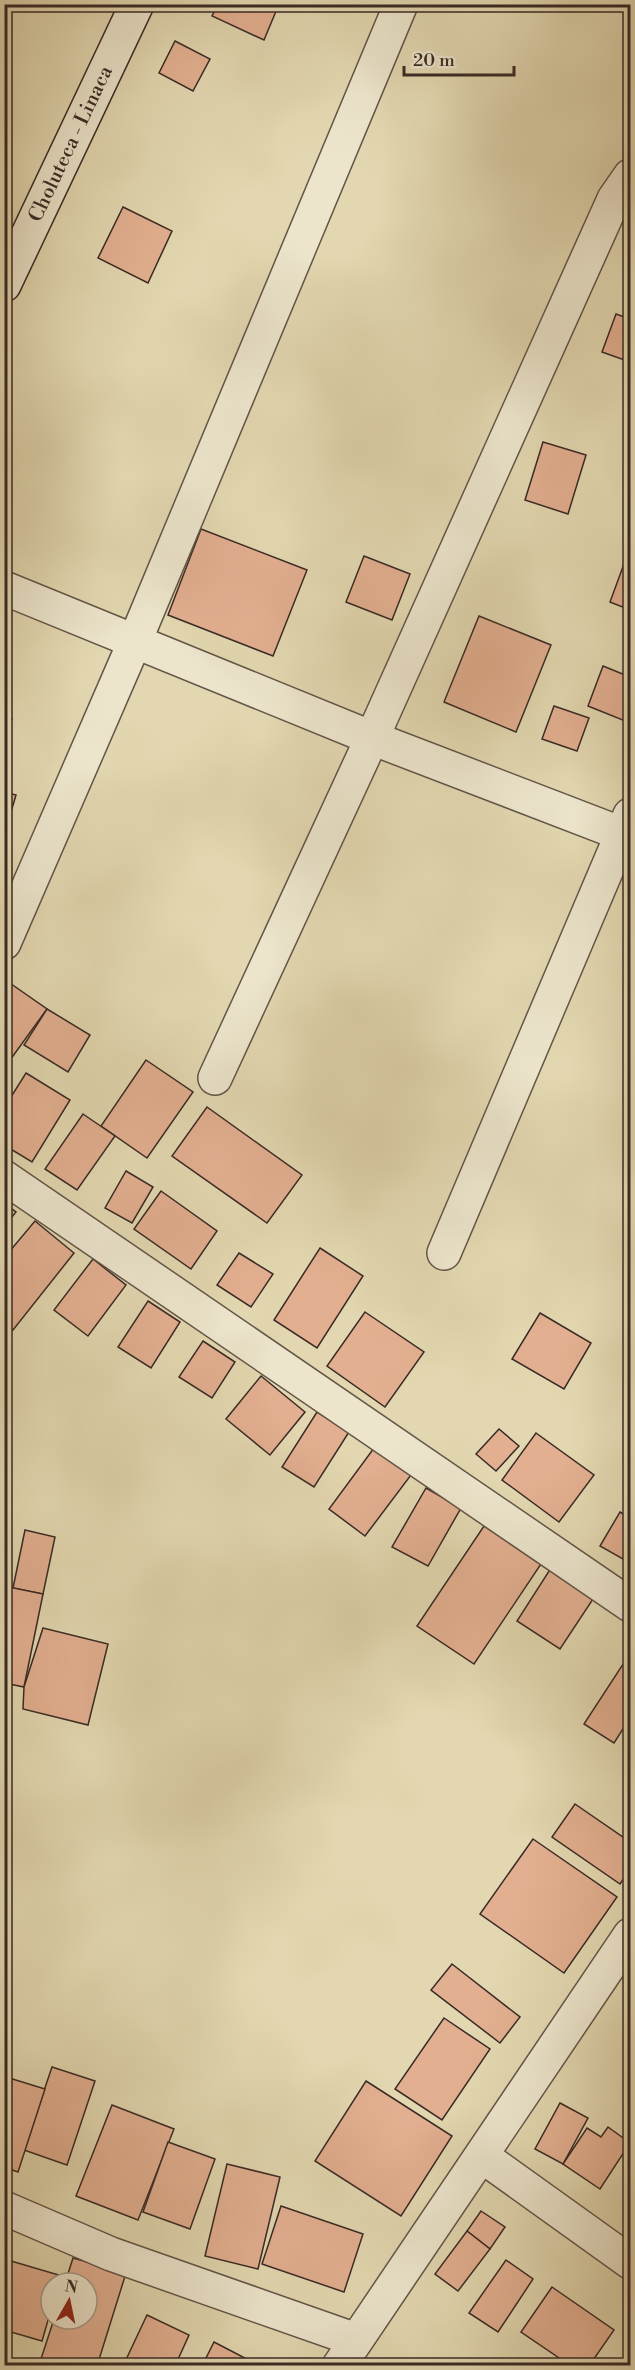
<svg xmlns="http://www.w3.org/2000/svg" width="635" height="2370" font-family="'Libre Bodoni',serif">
  <rect width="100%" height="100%" fill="#e2d7b0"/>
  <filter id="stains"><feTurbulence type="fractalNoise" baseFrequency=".00333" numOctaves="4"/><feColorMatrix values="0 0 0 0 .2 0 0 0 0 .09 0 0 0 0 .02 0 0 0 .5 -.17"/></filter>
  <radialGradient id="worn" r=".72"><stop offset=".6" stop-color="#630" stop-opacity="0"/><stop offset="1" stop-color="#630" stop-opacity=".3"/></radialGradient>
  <!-- building -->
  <g fill="#e2af90" stroke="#392a25" stroke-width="1.5">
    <polygon points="218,4 279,4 264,40 212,16"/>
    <polygon points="175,41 210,59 193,91 159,73"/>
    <polygon points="123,207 172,231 148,283 98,258"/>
    <polygon points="616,314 630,319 630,362 602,352"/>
    <polygon points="543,442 586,455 568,514 525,500"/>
    <polygon points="201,529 307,570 273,656 168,615"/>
    <polygon points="628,553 630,553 630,610 610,602"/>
    <polygon points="364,556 410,574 392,620 346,602"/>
    <polygon points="479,616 551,645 516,732 444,702"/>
    <polygon points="603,666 630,677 630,723 588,706"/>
    <polygon points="554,706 589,718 577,751 542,739"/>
    <polygon points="4,716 12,719 4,739"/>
    <polygon points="4,792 16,795 4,836"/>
    <polygon points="4,979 47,1009 5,1067 4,1066"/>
    <polygon points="47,1009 90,1035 68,1072 24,1045"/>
    <polygon points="146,1060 193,1092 147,1158 101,1126"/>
    <polygon points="26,1073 70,1100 32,1162 4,1145 4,1108"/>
    <polygon points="207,1107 302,1175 267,1223 172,1156"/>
    <polygon points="83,1114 115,1136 77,1190 45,1169"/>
    <polygon points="126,1171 153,1187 132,1223 105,1208"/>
    <polygon points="161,1191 217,1231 191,1269 134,1229"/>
    <polygon points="4,1203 16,1212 4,1227"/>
    <polygon points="35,1221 74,1253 13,1330 4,1324 4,1258"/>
    <polygon points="320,1248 363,1276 317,1348 274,1320"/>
    <polygon points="239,1253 273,1274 251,1307 217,1285"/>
    <polygon points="93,1259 126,1285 88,1336 54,1310"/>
    <polygon points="148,1301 180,1322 151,1368 118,1347"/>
    <polygon points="365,1312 424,1352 385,1407 327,1366"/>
    <polygon points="540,1313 591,1343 564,1389 512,1359"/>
    <polygon points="203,1341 235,1362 212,1398 179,1377"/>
    <polygon points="261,1376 305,1412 270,1455 226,1419"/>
    <polygon points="317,1412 349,1432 314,1487 282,1467"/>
    <polygon points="499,1429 519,1446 496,1471 476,1454"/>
    <polygon points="536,1433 594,1475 559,1522 502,1480"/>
    <polygon points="374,1448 411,1475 365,1536 329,1509"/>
    <polygon points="426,1488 461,1508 428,1566 392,1547"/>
    <polygon points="620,1512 630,1518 630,1563 600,1546"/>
    <polygon points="484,1526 541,1564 474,1664 417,1626"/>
    <polygon points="25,1530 55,1537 43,1594 13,1588"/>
    <polygon points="551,1568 595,1596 560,1649 517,1621"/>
    <polygon points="4,1586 43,1594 24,1687 4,1683"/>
    <polygon points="43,1628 108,1644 88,1725 23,1709 24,1687"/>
    <polygon points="627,1658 630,1660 630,1718 614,1743 584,1724"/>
    <polygon points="575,1804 630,1842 630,1869 620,1884 552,1837"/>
    <polygon points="533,1839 617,1897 564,1973 480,1914"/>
    <polygon points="452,1964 520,2017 500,2043 431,1990"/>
    <polygon points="444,2018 490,2049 442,2120 395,2089"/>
    <polygon points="52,2067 95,2081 67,2165 24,2150"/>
    <polygon points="6,2077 45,2089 18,2172 4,2167"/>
    <polygon points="366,2081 452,2136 401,2216 315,2161"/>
    <polygon points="560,2103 588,2118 563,2164 535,2149"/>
    <polygon points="112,2105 174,2129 138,2220 76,2196"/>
    <polygon points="608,2127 630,2143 600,2189 563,2164 587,2128 601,2137"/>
    <polygon points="168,2142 215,2159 190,2229 143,2212"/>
    <polygon points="227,2164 280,2177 258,2269 205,2256"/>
    <polygon points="281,2206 363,2234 344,2292 262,2264"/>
    <polygon points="481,2211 505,2227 490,2249 467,2231"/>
    <polygon points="467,2231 490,2249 458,2291 435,2274"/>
    <polygon points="73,2258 126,2273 97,2366 63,2366 41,2359 54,2319 87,2319 87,2283 65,2283"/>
    <polygon points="506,2260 533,2279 498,2332 469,2313"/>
    <polygon points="11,2261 62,2276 59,2283 51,2283 51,2310 42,2341 4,2330 4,2282"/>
    <polygon points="552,2287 614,2330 589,2366 571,2366 521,2332"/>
    <polygon points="147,2315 189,2335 175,2366 123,2366"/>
    <polygon points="214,2342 260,2366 202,2366"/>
  </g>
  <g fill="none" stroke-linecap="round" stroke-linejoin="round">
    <!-- street casing -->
    <g stroke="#635548" stroke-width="36">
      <g id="street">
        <polyline points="4,588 372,738 630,837"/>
        <polyline points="4,943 135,641 401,4"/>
        <polyline points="215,1078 372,738 614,199 630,176"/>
        <polyline points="4,1177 630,1605"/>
        <polyline points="444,1253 630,815"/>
        <polyline points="482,2156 630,2262"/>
        <polyline points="4,2208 111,2254 356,2340"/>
        <polyline points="339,2366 630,1935"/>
      </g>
    </g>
    <!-- secondary casing -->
    <g stroke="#392a25" stroke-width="36">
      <g id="secondary">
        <path id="s1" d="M4 285 137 4"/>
      </g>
    </g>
    <!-- street -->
    <use href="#street" stroke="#ece5cc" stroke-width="33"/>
    <!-- secondary -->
    <use href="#secondary" stroke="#ece5cc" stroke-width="33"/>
  </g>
  <g text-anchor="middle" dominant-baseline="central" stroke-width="4.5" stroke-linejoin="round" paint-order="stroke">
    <!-- street labels -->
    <g font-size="20" fill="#392a25" stroke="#ece5cc">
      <text stroke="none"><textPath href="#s1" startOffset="156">Choluteca - Linaca</textPath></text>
    </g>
  </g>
  <!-- margin -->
  <rect width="635" height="2370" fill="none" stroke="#e2d7b0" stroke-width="24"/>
  <rect x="6" y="6" width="623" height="2358" fill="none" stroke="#392a25" stroke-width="3"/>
  <rect x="12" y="12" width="611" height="2346" fill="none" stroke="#392a25" stroke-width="1.5"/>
  <!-- north arrow -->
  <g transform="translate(69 2301) rotate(9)"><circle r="28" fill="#ece5cc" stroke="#a49a89" stroke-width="1.5"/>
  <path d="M0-4.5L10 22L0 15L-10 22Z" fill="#8f2418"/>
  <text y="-9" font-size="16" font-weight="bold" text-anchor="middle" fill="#392a25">N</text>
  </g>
  <!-- scale -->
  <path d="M404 66v9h110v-9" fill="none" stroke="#392a25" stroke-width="3"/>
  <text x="413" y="66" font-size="18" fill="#392a25" stroke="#ece5cc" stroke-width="4.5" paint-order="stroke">20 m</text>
  <rect width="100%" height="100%" filter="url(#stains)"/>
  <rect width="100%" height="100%" fill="url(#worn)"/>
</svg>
